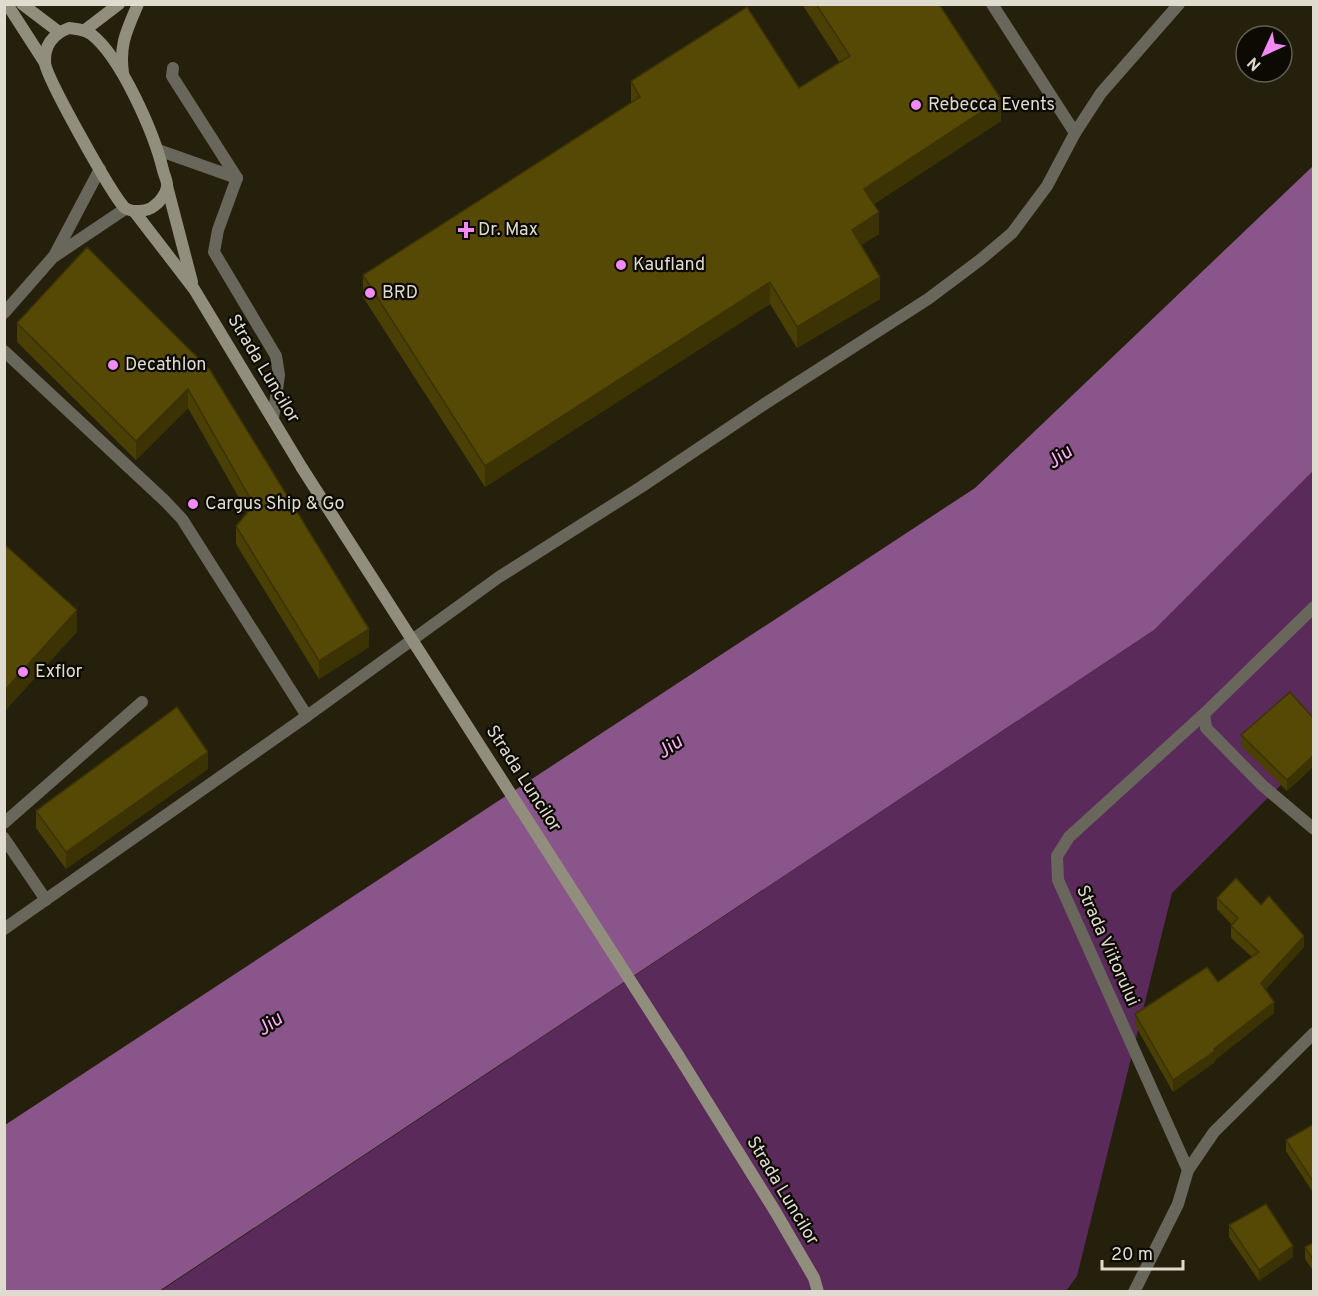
<svg xmlns="http://www.w3.org/2000/svg" width="1318" height="1296" font-family="Overpass,sans-serif">
  <rect width="100%" height="100%" fill="#25200b"/>
  <!-- green -->
  <polygon fill="#5a2a5b" points="1313,471 1313,753 1172,893 1077,1276 1066,1291 159,1292 1154,630"/>
  <!-- water -->
  <polygon fill="#8a558a" points="1313,166 1313,471 1154,630 159,1291 5,1292 5,1125 975,488"/>
  <g fill="none" stroke-linecap="round" stroke-linejoin="round">
    <!-- lane -->
    <g stroke="#69665c" stroke-width="12">
      <polyline points="992,4 1075,133"/>
      <polyline points="173,68 172,76 237,178"/>
      <polyline points="158,150 237,178"/>
      <polyline points="237,178 218,230 214,252 276,356 279,375 273,419"/>
      <polyline points="4,351 165,501 182,519 307,716 4,929"/>
      <polyline points="307,716 499,577 641,487 766,403 928,299 980,260 1012,233 1047,186 1075,133 1101,93 1179,4"/>
      <polyline points="4,823 142,702"/>
      <polyline points="4,838 46,900"/>
    </g>
    <!-- street -->
    <g stroke="#69665c" stroke-width="12">
      <polyline points="55,256 125,209"/>
      <polyline points="4,313 54,256 100,169"/>
      <polyline points="1314,607 1204,714 1206,728 1263,786 1314,829"/>
      <polyline points="1188,1170 1058,880 1057,856 1069,837 1204,714"/>
      <polyline points="1134,1292 1178,1204 1188,1170 1214,1132 1314,1033"/>
    </g>
    <!-- secondary -->
    <g stroke="#928e7e" stroke-width="12">
      <polyline points="7,4 45,63"/>
      <polyline points="22,4 59,32"/>
      <path d="M69 28C76 29 84 29 91 34 121 57 154 133 163 170 164 175 168 182 167 187 166 194 159 203 154 206 147 212 131 213 124 207 111 193 47 79 45 63 44 45 53 34 69 28Z"/>
      <polyline points="85,30 119,4"/>
      <path d="M123 73C119 44 127 30 138 4"/>
      <polyline points="167,186 192,282"/>
      <polyline points="134,211 194,289 302,468"/>
      <polyline points="678,1055 775,1211 814,1278 818,1292"/>
    </g>
    <!-- secondary-bridge -->
    <polyline stroke="#928e7e" stroke-width="12" points="302,468 678,1055"/>
  </g>
  <!-- wall -->
  <g fill="#4a3f05">
    <polygon points="802,4 939,4 1001,121 874,204 879,234 861,245 880,299 797,348 770,304 485,487 363,297 363,275 631,103 631,81 799,88 840,63"/>
    <polygon points="17,323 210,370 369,647 319,679 236,544 236,526 247,512 188,408 136,460 17,342"/>
    <polygon points="1314,719 1314,766 1287,791 1241,746 1241,735"/>
    <polygon points="208,769 66,869 36,828 36,811"/>
    <polygon points="1217,898 1261,905 1304,947 1265,990 1274,1013 1215,1060 1215,1062 1173,1092 1135,1025 1135,1014 1218,982 1252,957 1231,938 1231,926 1232,925 1217,909"/>
    <polygon points="1314,1124 1314,1194 1286,1151 1286,1140"/>
    <polygon points="1229,1225 1293,1257 1259,1281 1229,1237"/>
    <polygon points="1314,1242 1314,1272 1305,1259 1305,1247"/>
  </g>
  <!-- shaded-wall -->
  <g fill="#3c3304">
    <polygon points="1001,99 1001,121 864,210 864,189"/>
    <polygon points="879,212 879,234 852,251 852,230"/>
    <polygon points="880,277 880,299 797,348 797,327"/>
    <polygon points="770,282 770,304 485,487 485,466"/>
    <polygon points="188,389 188,408 136,460 136,441"/>
    <polygon points="77,610 77,632 4,712 4,691"/>
    <polygon points="369,629 369,647 319,679 319,661"/>
    <polygon points="208,752 208,769 66,869 66,852"/>
    <polygon points="1314,755 1314,766 1287,791 1287,780"/>
    <polygon points="1304,936 1304,947 1261,995 1261,983"/>
    <polygon points="1274,1002 1274,1013 1215,1060 1215,1062 1173,1092 1173,1080"/>
    <polygon points="1293,1246 1293,1257 1259,1281 1259,1270"/>
  </g>
  <!-- building -->
  <g fill="#564906" stroke="#3c3304" stroke-width="1.5">
    <polygon points="816,4 939,4 1001,99 864,189 879,212 852,230 880,277 797,327 770,282 485,466 363,275 640,97 631,81 747,7 799,88 850,56"/>
    <polygon points="87,247 210,370 369,629 319,661 236,526 254,505 188,389 136,441 17,323"/>
    <polygon points="4,544 77,610 4,691"/>
    <polygon points="1290,692 1314,719 1314,755 1287,780 1241,735"/>
    <polygon points="177,707 208,752 66,852 36,811"/>
    <polygon points="1236,878 1261,905 1269,896 1304,936 1261,983 1274,1002 1214,1049 1215,1051 1173,1080 1135,1014 1207,967 1218,982 1259,952 1231,926 1238,918 1217,898"/>
    <polygon points="1314,1124 1314,1183 1286,1140"/>
    <polygon points="1266,1204 1293,1246 1259,1270 1229,1225"/>
    <polygon points="1314,1242 1314,1261 1305,1247"/>
  </g>
  <!-- markers -->
  <g fill="#f28af3" stroke="#0c0a03" stroke-width="2">
    <circle cx="916" cy="105" r="6"/>
    <path d="M463 221h6v6h6v6h-6v6h-6v-6h-6v-6h6z"/>
    <circle cx="621" cy="265" r="6"/>
    <circle cx="370" cy="293" r="6"/>
    <circle cx="113" cy="365" r="6"/>
    <circle cx="193" cy="504" r="6"/>
    <circle cx="23" cy="672" r="6"/>
  </g>
  <g text-anchor="middle" dominant-baseline="central" stroke-width="4.5" stroke-linejoin="round" paint-order="stroke">
    <!-- poi labels -->
    <g font-size="18" fill="#dfdccf" stroke="#0c0a03" text-anchor="start">
      <text x="928" y="105">Rebecca Events</text>
      <text x="478" y="230">Dr. Max</text>
      <text x="633" y="265">Kaufland</text>
      <text x="382" y="293">BRD</text>
      <text x="125" y="365">Decathlon</text>
      <text x="205" y="504">Cargus Ship &amp; Go</text>
      <text x="35" y="672">Exflor</text>
    </g>
    <!-- street labels -->
    <g font-size="18" fill="#dfdccf" stroke="#0c0a03">
      <text transform="translate(263 369) rotate(59)">Strada Luncilor</text>
      <text transform="translate(523 779) rotate(57)">Strada Luncilor</text>
      <text transform="translate(1107 946) rotate(66)">Strada Viitorului</text>
      <text transform="translate(782 1191) rotate(59)">Strada Luncilor</text>
    </g>
    <!-- water labels -->
    <g font-size="20" font-style="italic" fill="#fdb1fd" stroke="#0c0a03">
      <text transform="translate(1060 458) rotate(-37)">Jiu</text>
      <text transform="translate(670 748) rotate(-35)">Jiu</text>
      <text transform="translate(270 1025) rotate(-35)">Jiu</text>
    </g>
  </g>
  <!-- border -->
  <rect width="1318" height="1296" fill="none" stroke="#dfdccf" stroke-width="12"/>
  <!-- north arrow -->
  <g transform="translate(1264 54) rotate(225)"><circle r="28" fill="#0c0a03" stroke="#605e55" stroke-width="1.5"/>
  <path d="M0-4.5L10 22L0 15L-10 22Z" fill="#f28af3"/>
  <text y="-9" font-size="16" font-weight="bold" text-anchor="middle" fill="#dfdccf">N</text>
  </g>
  <!-- scale -->
  <path d="M1102 1260v9h81v-9" fill="none" stroke="#dfdccf" stroke-width="3"/>
  <text x="1111" y="1260" font-size="18" fill="#dfdccf" stroke="#0c0a03" stroke-width="4.5" paint-order="stroke">20 m</text>
</svg>
